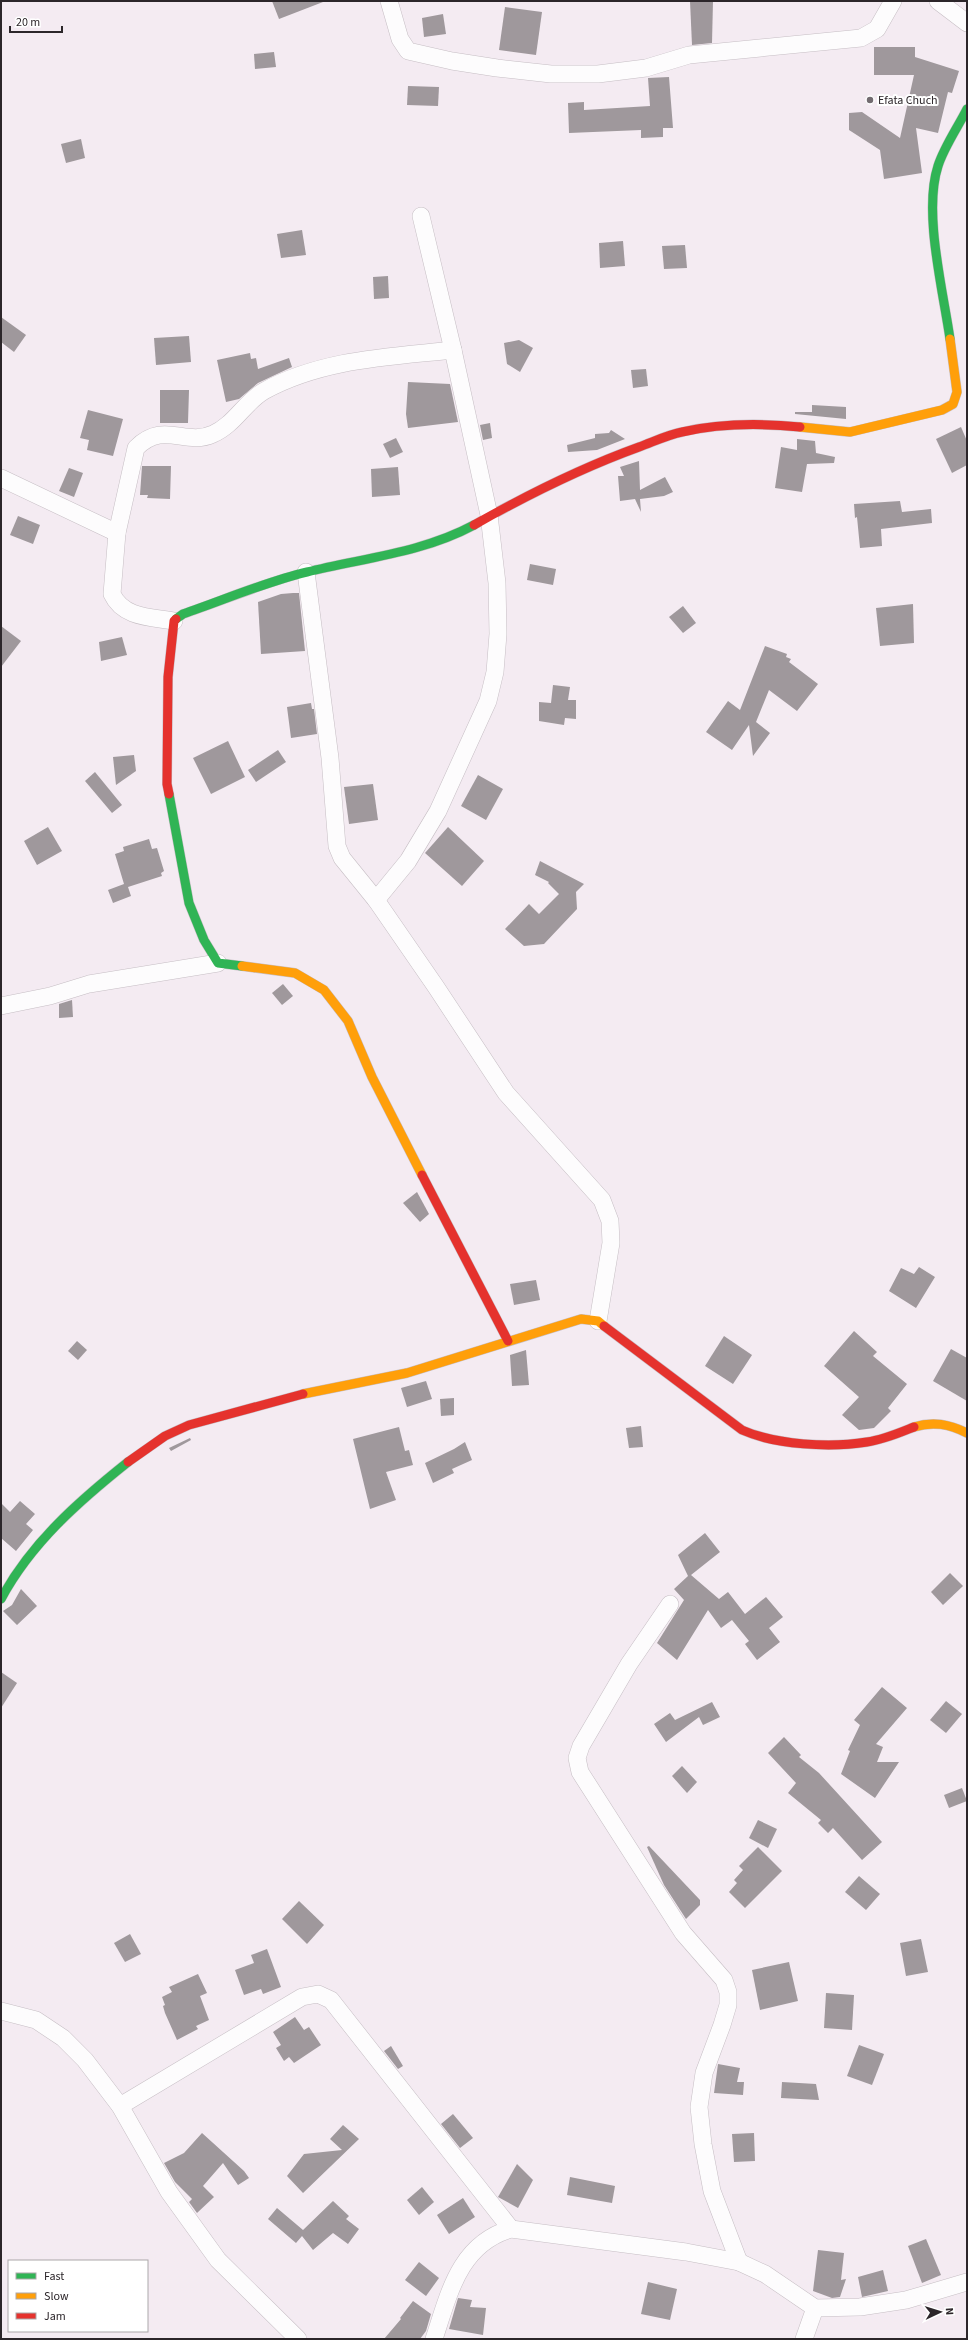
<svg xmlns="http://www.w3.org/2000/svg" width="968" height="2340" font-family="'Source Sans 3',sans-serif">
  <rect width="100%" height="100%" fill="#f4ebf2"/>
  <!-- building -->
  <g fill="#9f989c">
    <polygon points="272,1 323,1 323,2 279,19"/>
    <polygon points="690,1 713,1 712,43 692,45"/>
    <polygon points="505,7 542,12 536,55 499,50"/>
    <polygon points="443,14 446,34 424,37 422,18"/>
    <polygon points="874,47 915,47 915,57 959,71 952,93 948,92 938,133 916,128 922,173 884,179 880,150 849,130 849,113 862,112 900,138 914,75 874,75"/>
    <polygon points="274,52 276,67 255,69 254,54"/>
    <polygon points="669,77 673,128 663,128 663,137 641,138 641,130 569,133 568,103 584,102 584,110 650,106 648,78"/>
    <polygon points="408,86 439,87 438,106 407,105"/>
    <polygon points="81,139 85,158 66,163 61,144"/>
    <polygon points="302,230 306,255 281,258 277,234"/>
    <polygon points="623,241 625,266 600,268 599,243"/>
    <polygon points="685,245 687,268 664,269 662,246"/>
    <polygon points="388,276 389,298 374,299 373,277"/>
    <polygon points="1,317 26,335 14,352 1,342"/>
    <polygon points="189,336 191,362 156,365 154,338"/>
    <polygon points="519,340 533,348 520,372 507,364 504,343"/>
    <polygon points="250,353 251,359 256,358 258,369 289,358 292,367 258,383 239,399 226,402 217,360"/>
    <polygon points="646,369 648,386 633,388 631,370"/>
    <polygon points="408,382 450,384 458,422 408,428 406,414"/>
    <polygon points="160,390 189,390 188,423 160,423"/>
    <polygon points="812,405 846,407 846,419 795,414 795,412 812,412"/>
    <polygon points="88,410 123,419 113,456 87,450 89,440 80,438"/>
    <polygon points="490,423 492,438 483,440 480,425"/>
    <polygon points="961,427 967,441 967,465 952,473 936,439"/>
    <polygon points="611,430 625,439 597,450 568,452 567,445 595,438 595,434 609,433"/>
    <polygon points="396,438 403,452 390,458 383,444"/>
    <polygon points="797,439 815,441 816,453 835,457 834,463 807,464 802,492 775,488 781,447 797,450"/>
    <polygon points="639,461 640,490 665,477 673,492 664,496 640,499 641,512 635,499 620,501 618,476 624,476 620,467"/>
    <polygon points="142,466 171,466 170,499 147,498 148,495 140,495"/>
    <polygon points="398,467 400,495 372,497 371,469"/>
    <polygon points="69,468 83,473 74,497 59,491"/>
    <polygon points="900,501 902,512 931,509 932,523 881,529 882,546 860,548 857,517 855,518 854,504"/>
    <polygon points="18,516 40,525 33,544 10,535"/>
    <polygon points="530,564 556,569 553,585 527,580"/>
    <polygon points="293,593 299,593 305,651 261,654 258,602 281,594"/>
    <polygon points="913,604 914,643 880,646 876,608"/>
    <polygon points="683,606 696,623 683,633 669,617"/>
    <polygon points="1,626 21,641 1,667"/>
    <polygon points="122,637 127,655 101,661 99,642"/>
    <polygon points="765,646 787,654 786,657 791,659 789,662 818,684 797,711 769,690 756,722 770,733 753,756 749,725 732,750 706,732 728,701 740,710"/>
    <polygon points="553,685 570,687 568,700 576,700 576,719 565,718 564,725 539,721 539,702 551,703"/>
    <polygon points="311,703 312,709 314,709 317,734 291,738 287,707"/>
    <polygon points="228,741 245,777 211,794 193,758"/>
    <polygon points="278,750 286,762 256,782 248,770"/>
    <polygon points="134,755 136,771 116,785 113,757"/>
    <polygon points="95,772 122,805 112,813 85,781"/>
    <polygon points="478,775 503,789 486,820 461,806"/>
    <polygon points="373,784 378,820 349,824 344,787"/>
    <polygon points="48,827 62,851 37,865 24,841"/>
    <polygon points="448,827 484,861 462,886 425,853"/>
    <polygon points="149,839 152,849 157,848 164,871 161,873 162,876 128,887 131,896 113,903 108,890 124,884 115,854 124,851 123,847"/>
    <polygon points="540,861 584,884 576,892 577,909 544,944 524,946 505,929 529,904 539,914 559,894 548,883 549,882 535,875"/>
    <polygon points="283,984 293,996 282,1005 272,993"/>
    <polygon points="72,1000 73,1017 59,1018 59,1004"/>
    <polygon points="417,1192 429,1214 420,1222 403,1203"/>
    <polygon points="919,1267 935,1277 916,1308 889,1291 901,1268 914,1274"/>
    <polygon points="536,1280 540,1300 514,1305 510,1284"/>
    <polygon points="854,1331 877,1352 873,1356 907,1384 888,1408 891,1411 874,1428 859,1430 842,1415 859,1397 824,1366"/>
    <polygon points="724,1336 752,1355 733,1384 705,1366"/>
    <polygon points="77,1341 87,1350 78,1360 68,1351"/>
    <polygon points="951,1349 967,1358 967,1401 933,1381"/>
    <polygon points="526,1350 529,1385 512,1386 510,1355"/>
    <polygon points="426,1381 432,1399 407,1407 401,1388"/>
    <polygon points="454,1398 454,1415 441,1416 440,1399"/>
    <polygon points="641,1426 643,1447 629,1448 626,1428"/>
    <polygon points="399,1427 405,1451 409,1450 413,1465 386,1472 396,1500 370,1509 353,1439"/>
    <polygon points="190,1438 191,1440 171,1451 169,1448"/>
    <polygon points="465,1442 472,1460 452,1469 454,1473 433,1483 425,1463 454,1449"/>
    <polygon points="20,1501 35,1514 26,1524 33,1530 16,1551 1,1538 1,1503 10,1512"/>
    <polygon points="705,1533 720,1552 691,1575 719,1599 728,1592 745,1614 766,1597 783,1617 769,1628 780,1642 757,1660 745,1644 749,1641 732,1620 721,1628 708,1610 677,1660 657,1643 684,1600 674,1589 688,1576 678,1555"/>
    <polygon points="950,1573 963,1586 943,1605 931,1592"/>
    <polygon points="21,1589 37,1606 17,1625 3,1611 12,1605"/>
    <polygon points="1,1672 17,1683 1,1708"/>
    <polygon points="882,1687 907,1708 876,1744 883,1747 877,1762 899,1762 875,1798 841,1774 850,1751 848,1750 860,1725 854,1720"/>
    <polygon points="946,1701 962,1714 946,1733 930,1720"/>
    <polygon points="712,1702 720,1717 703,1725 699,1717 666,1742 654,1724 670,1713 675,1720"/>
    <polygon points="784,1737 801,1755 799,1757 819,1773 882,1842 862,1860 833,1828 828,1833 818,1823 821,1820 788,1793 796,1783 768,1753"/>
    <polygon points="682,1766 697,1782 687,1793 672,1776"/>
    <polygon points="962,1788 967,1801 949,1808 944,1795"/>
    <polygon points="758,1820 777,1829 768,1848 749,1838"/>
    <polygon points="649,1846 700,1900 700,1905 686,1919 664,1885 647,1847"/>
    <polygon points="758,1847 782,1871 745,1908 729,1892 737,1883 734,1880 743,1870 739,1866"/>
    <polygon points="859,1876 880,1894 866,1910 845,1892"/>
    <polygon points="299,1901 324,1925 307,1944 282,1919"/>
    <polygon points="130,1934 141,1954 125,1962 114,1943"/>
    <polygon points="921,1939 928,1972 906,1976 900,1943"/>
    <polygon points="267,1949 281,1987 263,1994 261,1989 244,1995 235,1970 254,1963 251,1955"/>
    <polygon points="789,1962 798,2001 760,2010 752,1970"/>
    <polygon points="198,1974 207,1993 200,1996 209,2020 196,2026 198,2029 177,2040 165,2013 163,2006 165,2005 162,1997 172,1992 169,1987"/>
    <polygon points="826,1993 854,1995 852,2030 824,2028"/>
    <polygon points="295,2017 304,2030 309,2027 321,2045 294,2063 289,2057 284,2061 276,2048 281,2045 273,2032"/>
    <polygon points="859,2045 884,2054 872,2085 847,2076"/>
    <polygon points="391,2046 403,2066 398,2069 384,2051"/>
    <polygon points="718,2064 740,2068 737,2082 744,2082 743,2095 714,2093"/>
    <polygon points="782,2082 816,2084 819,2100 781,2098"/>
    <polygon points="453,2114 473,2138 460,2148 441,2124"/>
    <polygon points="343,2125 359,2139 303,2193 287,2176 304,2154 342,2150 330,2139"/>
    <polygon points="202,2133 244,2171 249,2178 238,2185 223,2163 203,2186 214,2197 197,2213 189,2202 192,2199 175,2182 164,2163 184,2153"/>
    <polygon points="754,2133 755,2161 734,2162 732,2134"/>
    <polygon points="517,2164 533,2180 518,2208 498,2197"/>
    <polygon points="570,2177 615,2186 612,2203 567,2195"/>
    <polygon points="422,2187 434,2202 419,2215 407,2200"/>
    <polygon points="463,2198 475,2217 449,2234 437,2215"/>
    <polygon points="333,2201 349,2216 346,2219 359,2229 348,2244 333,2233 313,2250 302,2236 296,2243 268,2219 277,2208 303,2230"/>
    <polygon points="926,2239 941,2275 922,2283 908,2246"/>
    <polygon points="818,2250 844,2253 841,2280 846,2279 840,2297 832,2298 813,2291"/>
    <polygon points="419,2262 439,2278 426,2296 405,2280"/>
    <polygon points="883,2270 888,2291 862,2297 858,2277"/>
    <polygon points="648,2282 677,2289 670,2320 641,2314"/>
    <polygon points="458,2298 472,2300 470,2307 486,2308 483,2335 449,2329"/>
    <polygon points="413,2301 431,2314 426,2331 420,2339 384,2339 401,2319 400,2318"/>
  </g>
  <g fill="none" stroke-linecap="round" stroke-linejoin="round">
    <!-- street casing -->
    <g stroke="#c6bec4" stroke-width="18">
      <g id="street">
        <polyline points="389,1 400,39 408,51 452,61 497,68 551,74 598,74 646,68 689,55 861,38 877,29 893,1"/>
        <polyline points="938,1 967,23"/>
        <polyline points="1,478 117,533"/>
        <polyline points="306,572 330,758 337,846 342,858 376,900 436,987 506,1093 602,1200 610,1221 611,1243 598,1321"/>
        <path d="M174 621C151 617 123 618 112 594L117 533 136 448C164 420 185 447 213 434 234 425 245 402 264 391 322 359 389 357 453 350"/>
        <polyline points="376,900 408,861 438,811 488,701 495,672 498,634 497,583 489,515 453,350 421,216"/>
        <polyline points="1,1006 50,996 89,984 218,963"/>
        <polyline points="670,1604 629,1664 581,1746 577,1758 580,1772 683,1933 724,1980 728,1992 728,2005 722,2025 704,2073 699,2107 703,2144 712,2191 739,2262"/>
        <polyline points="1,2011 36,2020 63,2038 85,2060 120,2106 169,2192 218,2260 298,2339"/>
        <polyline points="120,2106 302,1997 318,1994 331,2000 511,2229"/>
        <path d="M434 2339C449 2294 459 2244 511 2229L686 2252 739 2262 765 2274 815 2308 860 2307 906 2300 967 2282"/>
        <polyline points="804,2339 815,2308"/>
      </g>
    </g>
    <!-- fast casing -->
    <g stroke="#c6bec4" stroke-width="10">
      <g id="fast">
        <path d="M950 339C943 290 923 212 938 166 944 147 958 127 967 109"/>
        <path d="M176 619 183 614C224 600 265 582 307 572 363 558 422 553 474 525"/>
        <polyline points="169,794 189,903 204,940 218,963 242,966"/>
        <path d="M1 1599C31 1543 79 1501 128 1462"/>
      </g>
    </g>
    <!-- slow casing -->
    <g stroke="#c6bec4" stroke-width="10">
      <g id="slow">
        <polyline points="800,427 850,432 942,410 953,404 957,392 950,339"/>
        <polyline points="242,966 295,973 324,990 348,1021 372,1077 422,1175"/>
        <polyline points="303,1394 407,1373 581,1319 598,1321 604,1326"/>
        <path d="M914 1427C933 1421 949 1424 967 1433"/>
      </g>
    </g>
    <!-- jam casing -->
    <g stroke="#c6bec4" stroke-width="10">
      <g id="jam">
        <path d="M474 525C527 495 581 468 639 447 653 442 667 435 682 432 721 423 760 423 800 427"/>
        <polyline points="169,794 167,784 168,677 174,621 176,619"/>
        <polyline points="422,1175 508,1341"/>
        <path d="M604 1326 742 1430C776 1445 830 1448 867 1442 883 1440 899 1433 914 1427"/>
        <polyline points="128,1462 165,1436 189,1425 303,1394"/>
      </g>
    </g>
    <!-- street -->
    <use href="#street" stroke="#fdfcfd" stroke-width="17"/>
    <!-- fast -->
    <use href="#fast" stroke="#30b455" stroke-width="9"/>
    <!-- slow -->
    <use href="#slow" stroke="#ff9f0a" stroke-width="9"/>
    <!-- jam -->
    <use href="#jam" stroke="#e5322d" stroke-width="9"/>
  </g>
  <!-- markers -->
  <circle fill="#726b70" stroke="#fff" stroke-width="1.5" cx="870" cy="100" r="4"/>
  <g text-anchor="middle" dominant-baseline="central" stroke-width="4" stroke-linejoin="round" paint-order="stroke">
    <!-- poi labels -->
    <g font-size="12" fill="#2c262a" stroke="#fff" text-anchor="start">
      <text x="878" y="100">Efata Chuch</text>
    </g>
  </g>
  <!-- border -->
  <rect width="968" height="2340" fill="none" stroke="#2c262a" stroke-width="4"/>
  <!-- legend -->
  <rect x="8" y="2260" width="140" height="72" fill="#ffffff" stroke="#aba8aa"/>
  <rect x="16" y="2273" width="20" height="6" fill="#30b455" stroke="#aba8aa"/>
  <text x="44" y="2280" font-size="12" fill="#2c262a">Fast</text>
  <rect x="16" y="2293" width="20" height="6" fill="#ff9f0a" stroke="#aba8aa"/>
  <text x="44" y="2300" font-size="12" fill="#2c262a">Slow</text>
  <rect x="16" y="2313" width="20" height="6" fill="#e5322d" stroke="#aba8aa"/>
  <text x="44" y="2320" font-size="12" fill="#2c262a">Jam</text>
  <!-- north arrow -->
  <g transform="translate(940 2312) rotate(86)" stroke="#ffffff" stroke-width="3" paint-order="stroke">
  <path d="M0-3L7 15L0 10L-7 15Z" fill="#2c262a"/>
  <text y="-6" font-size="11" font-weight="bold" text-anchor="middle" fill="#2c262a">N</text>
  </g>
  <!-- scale -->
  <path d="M10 26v6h52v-6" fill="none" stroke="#2c262a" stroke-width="2"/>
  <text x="16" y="26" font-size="12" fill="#2c262a" stroke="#ffffff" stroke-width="3" paint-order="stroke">20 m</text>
</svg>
